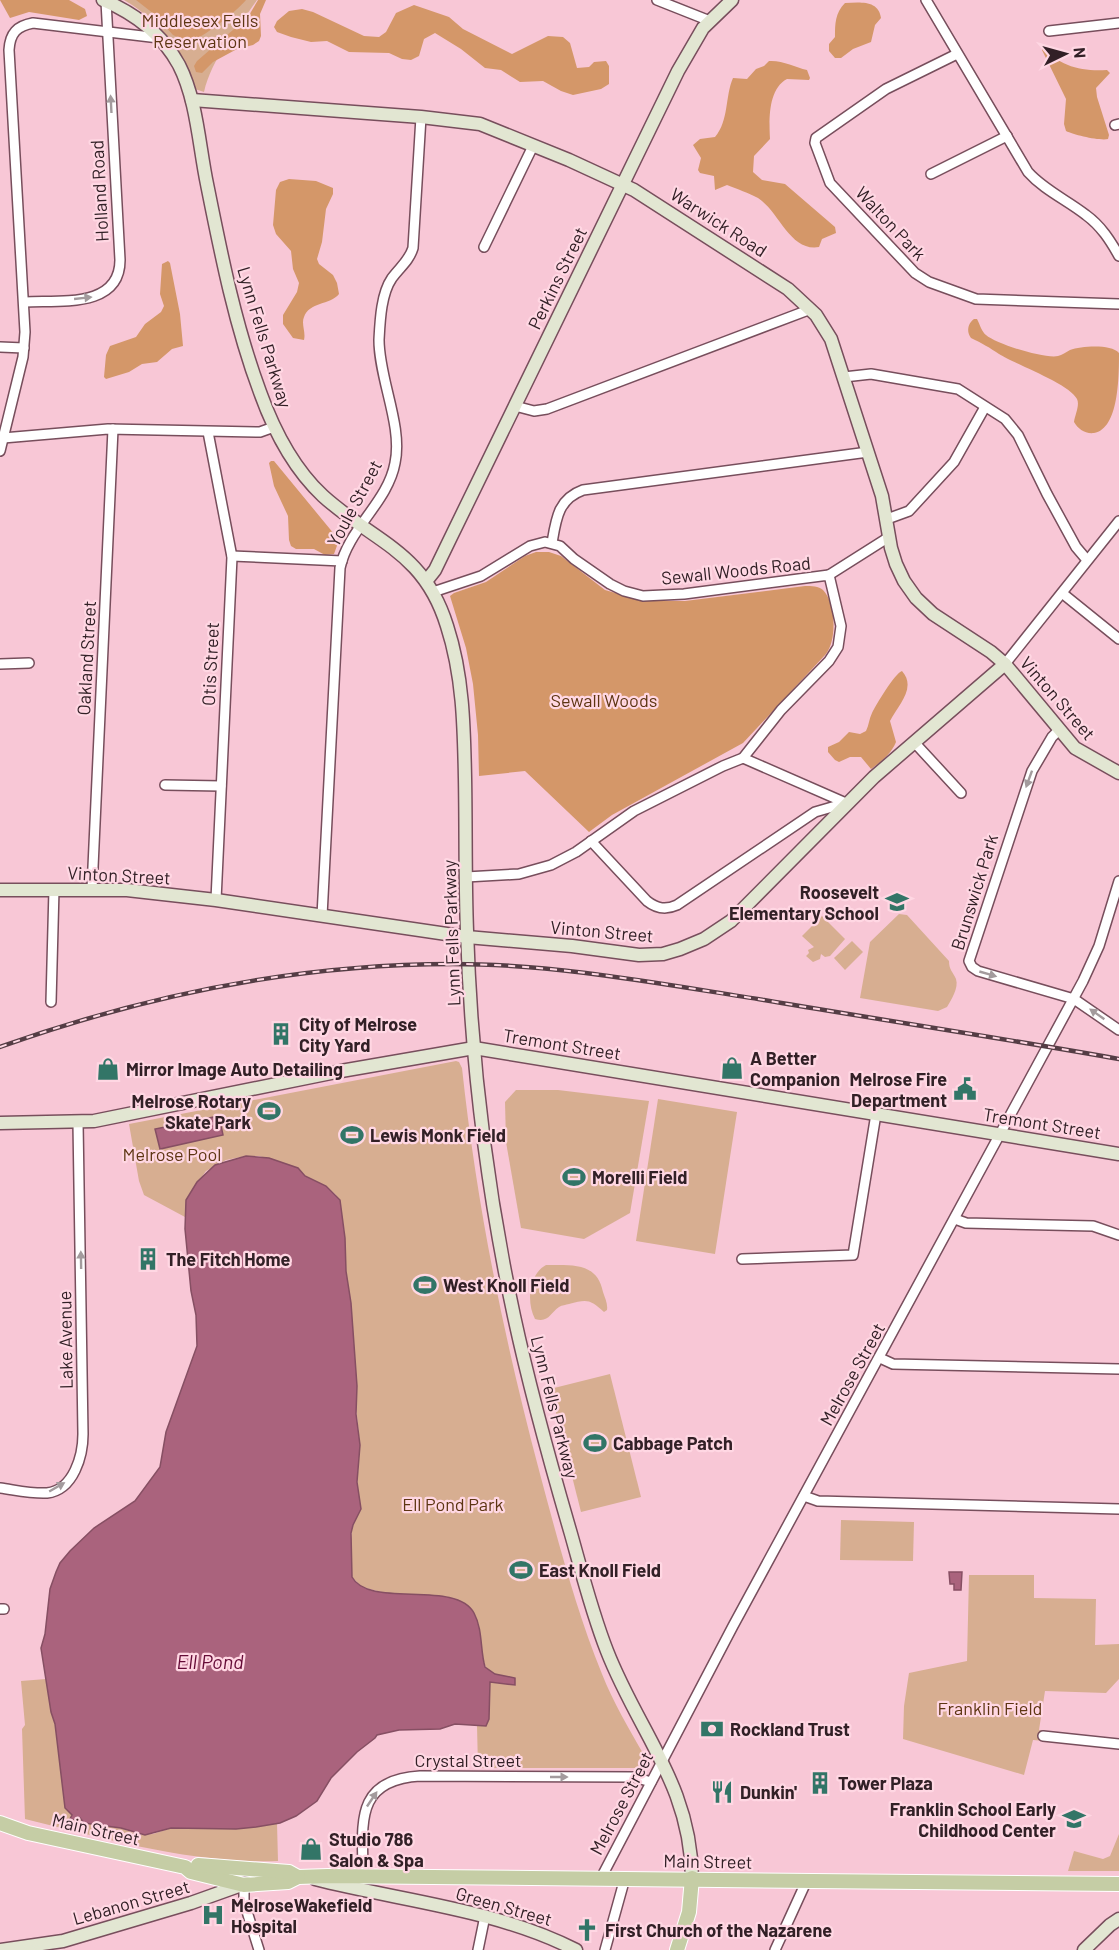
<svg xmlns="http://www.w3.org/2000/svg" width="1119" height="1950" font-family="Barlow,sans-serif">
  <rect width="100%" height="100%" fill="#f8c7d6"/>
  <!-- green -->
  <g fill="#d7ae91">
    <path d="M124 0H257C237 29 212 58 204 92L195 89C182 50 160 21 124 0Z"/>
    <path d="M899 914 907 915 949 961C949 970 953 972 956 979 959 988 951 1000 947 1007L938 1011 860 998 870 942Z"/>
    <polygon points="822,916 845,939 830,956 825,957 821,954 820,959 813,962 806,956 809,953 808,950 814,947 802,936"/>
    <polygon points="852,941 863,952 845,970 834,958"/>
    <path d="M456 1061 459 1062 462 1068C477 1208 504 1338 540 1474 558 1541 576 1610 602 1674 613 1702 629 1729 644 1755L646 1762 641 1768H478L477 1725 481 1726 489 1719 490 1681 515 1685V1678C508 1676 499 1676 492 1673 480 1668 481 1636 478 1623L440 1596 389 1594 362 1587 352 1577 351 1539 357 1487 360 1445 356 1406V1375L351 1303 346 1271 344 1226 336 1195 326 1186 305 1176 286 1164 259 1156H246L226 1160 206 1171 188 1196 185 1217 144 1195 139 1181 129 1124Z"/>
    <polygon points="516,1090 558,1090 649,1101 630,1213 584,1239 521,1228 506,1142 505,1102"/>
    <polygon points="658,1099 737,1112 715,1254 636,1241"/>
    <path d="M546 1265C572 1265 597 1262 603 1292 605 1298 608 1304 607 1310L604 1312C590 1299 587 1299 569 1304 566 1305 562 1305 559 1307 550 1313 549 1323 535 1319 526 1302 529 1274 546 1265Z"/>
    <polygon points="610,1374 641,1497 581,1512 550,1389"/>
    <polygon points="841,1520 914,1522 913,1561 840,1560"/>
    <polygon points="969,1575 1034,1575 1034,1598 1096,1599 1095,1645 1119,1644 1119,1679 1106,1693 1045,1691 1039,1730 1074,1734 1067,1743 1033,1740 1024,1775 903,1739 904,1706 909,1673 967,1661"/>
    <path d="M46 1679 55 1724 65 1808 73 1815 70 1818 74 1820 77 1817 80 1818 84 1823 121 1828 139 1835 153 1834 171 1828 236 1829 277 1823 278 1861C192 1864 107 1839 25 1819L22 1729 25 1725 21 1681Z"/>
    <polygon points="1119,1834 1119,1871 1068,1871 1074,1851 1103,1859 1110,1856"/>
  </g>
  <!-- forest -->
  <g fill="#d49769">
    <polygon points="0,0 69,0 85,9 87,16 79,20 29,12 10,18"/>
    <path d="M136 0H246C237 11 202 39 188 42L173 35 154 14Z"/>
    <polygon points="258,0 266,0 260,14 261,36 259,41 253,45 237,49 213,62 202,73 196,72 194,66 197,61 248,17"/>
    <path d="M845 3C860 2 879 0 881 18L875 25 871 42 853 49 841 58H835L829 51V44L835 37C835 24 835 13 845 3Z"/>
    <polygon points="414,5 449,17 463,29 512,54 548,36 563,37 570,43 577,68 589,67 594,62 606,61 609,66 609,84 601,89 573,95 561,91 543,81 520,82 501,70 485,68 461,49 435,33 424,39 419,56 411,60 402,59 389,53 349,52 327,41 311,42 291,37 277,32 274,27 277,21 289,11 302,9 313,12 364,36 379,37 386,32 396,13"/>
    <path d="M1042 46H1044C1057 66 1083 72 1107 70L1110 73 1096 88 1097 97 1109 135 1108 139C1100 141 1074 135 1066 131L1064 124 1066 99 1042 50Z"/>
    <path d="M769 61C782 60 795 67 807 70L810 78 809 80 787 79C768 89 769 120 770 139L754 156 753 172 762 180 785 184 835 227 836 233 822 239 819 247C790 252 779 211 758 198 749 193 737 189 727 185L715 190 714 176 700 173 698 170 701 158 693 145 700 139 715 137C729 121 725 96 733 78L747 79 756 69 764 66Z"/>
    <path d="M289 179 316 181 333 188V194L326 209 322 242 317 259 319 264 333 275 337 283 339 294C330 305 309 302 304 317 301 324 306 332 304 340L293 338 283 324V315L297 292 299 283 293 269 291 251 276 234 273 225 276 190 280 182Z"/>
    <polygon points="168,261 170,263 180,314 183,346 172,349 157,362 142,364 129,372 106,379 104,377 106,355 110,346 136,337 145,324 161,312 164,306 160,294 162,264"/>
    <path d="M974 319H977C980 325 982 332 986 335 996 344 1045 359 1058 356 1062 355 1066 352 1070 350 1082 346 1111 344 1119 353 1119 376 1119 429 1094 433 1085 434 1078 429 1074 422 1075 415 1080 405 1077 399 1070 384 1015 364 999 354 990 348 982 343 971 338 966 332 968 323 974 319Z"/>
    <polygon points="271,461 274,461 339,540 334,554 325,555 314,549 296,549 291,546 289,540 288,516 274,486 269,463"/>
    <path d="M536 552H549L561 556 605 590 643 601H685L805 586C811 586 819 586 823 590 836 603 837 640 826 654L743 743 612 815 589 832 525 771 479 776 478 735 473 684 466 648 450 596 454 593 486 582 525 556Z"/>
    <path d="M902 671C917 688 898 705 890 721L896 742C891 754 882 761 871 769L861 757H850L839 762 835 760 828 752V747L839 742 849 732 860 734 866 731C869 725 869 719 872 713 876 705 895 673 902 671Z"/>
  </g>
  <!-- water -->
  <g fill="#aa637d" stroke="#864f63" stroke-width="1.5">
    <polygon points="219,1116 223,1135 160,1149 155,1129"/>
    <path d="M246 1156 269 1158 298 1168 305 1176 326 1186 340 1200 345 1238 346 1271 351 1303 357 1386 356 1414 360 1445 357 1482 361 1509 353 1525 351 1533 352 1577C369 1609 456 1579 474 1613 483 1630 480 1650 485 1667L495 1674 515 1678V1685L490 1682 489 1719 486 1726 455 1724 440 1729 399 1730 377 1735 375 1738 357 1752 331 1778 317 1801 296 1816 280 1823 256 1827 236 1829 171 1828 145 1835 121 1828 84 1823 80 1818 77 1817 74 1820 70 1819 72 1815 65 1808 55 1724 51 1712 41 1648 45 1634 50 1589 56 1572 60 1563 70 1551 94 1528 135 1501 160 1467 166 1432 197 1346 196 1315 191 1291 185 1229 186 1200 197 1182 215 1165Z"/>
    <polygon points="949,1572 962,1572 961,1590 954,1590 954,1584 950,1584"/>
  </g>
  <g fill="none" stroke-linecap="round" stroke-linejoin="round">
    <!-- street casing -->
    <g stroke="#774e5c" stroke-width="12">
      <g id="street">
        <polyline points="657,0 710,21"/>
        <path d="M926 0 1028 172C1044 190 1067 200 1086 215 1101 226 1110 240 1119 256"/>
        <polyline points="1049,31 1119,23"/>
        <polyline points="957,54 886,89 816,138 815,143 830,183 915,273 929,282 976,299 1119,304"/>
        <polyline points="1115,125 1119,124"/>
        <polyline points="931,174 1007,136"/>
        <polyline points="484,247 533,146"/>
        <path d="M25 302C58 300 120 309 120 260L106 1"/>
        <polyline points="0,347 24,348"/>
        <polyline points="844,377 871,374 958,389 1005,419 1018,435 1047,494 1076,547 1087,560"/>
        <polyline points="515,406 534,411 547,409 811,309"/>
        <polyline points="208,432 232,557 216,900"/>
        <polyline points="3,438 108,429 260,432 274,427"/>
        <path d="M0 451 23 357 25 332 9 50C10 33 17 26 33 23L159 38"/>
        <polyline points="887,519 909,511 954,462 985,407"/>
        <path d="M552 543C556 519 558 499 583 490L868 452"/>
        <polyline points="232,556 342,561"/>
        <polyline points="829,575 889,537"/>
        <polyline points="433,592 481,576 530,546 545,542 560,546 574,559 610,584 624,591 643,596 684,594 829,575 841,626 838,647 829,661 781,710 743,758 723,766 634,811 576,852 551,865 519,874 466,877"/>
        <polyline points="1062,593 1119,639"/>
        <polyline points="0,664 29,663"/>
        <polyline points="1005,664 1119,521"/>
        <polyline points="1059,730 1052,737 1032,771 969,961 972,967 978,971 1074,999 1119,1030"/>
        <polyline points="914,742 961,793"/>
        <polyline points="743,758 846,803"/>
        <polyline points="165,785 221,786"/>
        <path d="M591 841 647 901C657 909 666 910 677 905L815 812 846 803"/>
        <polyline points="92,889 113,429"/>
        <path d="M322 916 340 568C348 529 388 502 395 463 403 426 379 379 379 340 380 321 381 294 392 278 400 267 409 261 413 248L421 117"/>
        <polyline points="51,1002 54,889"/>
        <polyline points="955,1219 966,1223 1093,1226 1119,1235"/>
        <polyline points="742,1259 853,1255 876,1114"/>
        <polyline points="880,1358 893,1364 1119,1369"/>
        <path d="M0 1488C15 1490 32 1494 47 1493 74 1490 83 1455 83 1434L78 1123"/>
        <polyline points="804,1496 818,1501 1119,1509"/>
        <polyline points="0,1609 4,1609"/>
        <polyline points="1043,1736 1119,1744"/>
        <path d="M363 1876C363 1825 353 1780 420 1776L634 1777 651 1782"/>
        <polyline points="601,1878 733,1626 1083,981 1099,946 1119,881"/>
        <polyline points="244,1885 244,1902 259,1950"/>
        <polyline points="478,1950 485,1916"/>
        <polyline points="605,1950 625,1878"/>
        <polyline points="775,1950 807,1880"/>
      </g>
    </g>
    <!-- secondary casing -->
    <g stroke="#774e5c" stroke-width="15">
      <g id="secondary">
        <path d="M103 0C134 13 162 34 179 65 197 100 199 146 207 184 221 254 235 325 260 392 274 431 293 468 323 496 375 543 424 551 447 626 463 675 464 726 465 778 466 829 465 880 467 931 471 1060 487 1190 514 1316 530 1390 550 1462 571 1534 582 1573 592 1613 607 1651 639 1733 691 1785 692 1878"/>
        <polyline points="192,100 421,117 480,124 569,160 634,190 788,289 816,315 831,339 882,496 891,548 896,564 904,581 916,598 933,614 991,652 1005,664 1075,748 1119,773"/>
        <polyline points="427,580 435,570 451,537 678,71 703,28 732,0"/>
        <polyline points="0,890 127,890 216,900 467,937 572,946 639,955 663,954 680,949 704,939 731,921 874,777 1005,664"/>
        <polyline points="0,1123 94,1121 341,1071 474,1048 1119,1154"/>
        <path d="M315 1879C401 1901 496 1909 576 1950"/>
        <polyline points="0,1950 63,1941 191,1903 247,1883"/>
        <polyline points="1084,1950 1110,1925 1119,1919"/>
      </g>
    </g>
    <!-- primary casing -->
    <g stroke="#fff" stroke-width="16">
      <g id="primary">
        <polyline points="0,1823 28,1833 185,1867 191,1872 244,1885 288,1882 298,1877 328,1876 1119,1884"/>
        <polyline points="198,1865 289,1872 298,1877"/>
        <polyline points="677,1950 689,1912 692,1878"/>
      </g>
    </g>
    <!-- street -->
    <use href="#street" stroke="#fff" stroke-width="9"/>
    <!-- secondary -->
    <use href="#secondary" stroke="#e2e6d2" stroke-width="12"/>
    <!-- primary -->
    <use href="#primary" stroke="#c5cda5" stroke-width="14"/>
    <!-- rail casing -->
    <g stroke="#553d45" stroke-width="4.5">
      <path id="rail" d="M0 1047C146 995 297 964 453 964 558 964 661 984 764 1000 882 1020 1001 1038 1119 1059"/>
    </g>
    <!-- rail -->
    <use href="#rail" stroke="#ffd7e3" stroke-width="2" stroke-dasharray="7" stroke-linecap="butt"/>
  </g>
  <!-- one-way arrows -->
  <defs><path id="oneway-solid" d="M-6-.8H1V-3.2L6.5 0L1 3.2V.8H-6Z" transform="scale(1.5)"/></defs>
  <g fill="#a39b9d">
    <use href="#oneway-solid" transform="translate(111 104) rotate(-93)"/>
    <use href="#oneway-solid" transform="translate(83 298) rotate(-6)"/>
    <use href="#oneway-solid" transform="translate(1029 779) rotate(110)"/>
    <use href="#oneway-solid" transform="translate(988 974) rotate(16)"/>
    <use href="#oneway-solid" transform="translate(1097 1014) rotate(-145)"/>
    <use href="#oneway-solid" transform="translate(81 1260) rotate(-91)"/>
    <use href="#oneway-solid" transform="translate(57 1487) rotate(-30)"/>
    <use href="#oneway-solid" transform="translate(559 1777)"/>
    <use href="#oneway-solid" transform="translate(372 1799) rotate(-56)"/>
  </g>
  <!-- icons -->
  <defs>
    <g id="school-bare" transform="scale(1.8)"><path d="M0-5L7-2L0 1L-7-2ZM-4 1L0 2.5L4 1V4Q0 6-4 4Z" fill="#327567" stroke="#ffd7e3" stroke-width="2.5" paint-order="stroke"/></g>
    <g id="building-bare" transform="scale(1.8)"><path d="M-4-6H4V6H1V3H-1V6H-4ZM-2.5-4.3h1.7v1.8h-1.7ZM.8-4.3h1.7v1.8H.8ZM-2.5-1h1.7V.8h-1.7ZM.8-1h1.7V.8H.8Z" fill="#327567" stroke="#ffd7e3" stroke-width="2.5" paint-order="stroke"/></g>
    <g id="shop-bare" transform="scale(1.8)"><path d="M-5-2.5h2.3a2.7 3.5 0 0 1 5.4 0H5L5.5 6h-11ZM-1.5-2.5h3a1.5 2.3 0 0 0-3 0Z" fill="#327567" stroke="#ffd7e3" stroke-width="2.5" paint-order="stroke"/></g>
    <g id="civic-bare" transform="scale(1.8)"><path d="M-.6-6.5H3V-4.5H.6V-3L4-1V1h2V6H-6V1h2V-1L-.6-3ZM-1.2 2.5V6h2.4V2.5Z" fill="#327567" stroke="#ffd7e3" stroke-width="2.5" paint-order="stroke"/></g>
    <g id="stadium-bare" transform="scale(1.8)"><path d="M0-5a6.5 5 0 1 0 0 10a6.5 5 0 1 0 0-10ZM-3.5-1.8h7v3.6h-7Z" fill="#327567" stroke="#ffd7e3" stroke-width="2.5" paint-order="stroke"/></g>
    <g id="bank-bare" transform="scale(1.8)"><path d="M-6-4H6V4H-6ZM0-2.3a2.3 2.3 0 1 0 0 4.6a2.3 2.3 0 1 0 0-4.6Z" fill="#327567" stroke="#ffd7e3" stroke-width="2.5" paint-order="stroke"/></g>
    <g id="restaurant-bare" transform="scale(1.8)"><path d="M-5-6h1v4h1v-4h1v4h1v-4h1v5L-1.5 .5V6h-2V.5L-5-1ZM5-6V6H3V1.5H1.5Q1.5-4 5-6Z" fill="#327567" stroke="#ffd7e3" stroke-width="2.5" paint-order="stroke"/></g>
    <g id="hospital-bare" transform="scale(1.8)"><path d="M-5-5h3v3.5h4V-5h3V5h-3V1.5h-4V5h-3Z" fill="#327567" stroke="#ffd7e3" stroke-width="2.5" paint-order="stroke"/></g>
    <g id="church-bare" transform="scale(1.8)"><path d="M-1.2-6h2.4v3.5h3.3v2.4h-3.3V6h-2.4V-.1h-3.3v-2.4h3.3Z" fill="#327567" stroke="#ffd7e3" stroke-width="2.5" paint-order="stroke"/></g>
  </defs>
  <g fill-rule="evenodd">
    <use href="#school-bare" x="897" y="902"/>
    <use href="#building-bare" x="281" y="1034"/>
    <use href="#shop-bare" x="732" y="1068"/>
    <use href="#shop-bare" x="108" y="1069"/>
    <use href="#civic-bare" x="965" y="1089"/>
    <use href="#stadium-bare" x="269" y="1111"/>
    <use href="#stadium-bare" x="352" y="1135"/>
    <use href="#stadium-bare" x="574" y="1177"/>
    <use href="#building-bare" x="148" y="1259"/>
    <use href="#stadium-bare" x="425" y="1285"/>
    <use href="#stadium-bare" x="595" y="1443"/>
    <use href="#stadium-bare" x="521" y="1570"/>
    <use href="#bank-bare" x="712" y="1729"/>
    <use href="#building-bare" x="820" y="1783"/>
    <use href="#restaurant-bare" x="722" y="1792"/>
    <use href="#school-bare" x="1074" y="1819"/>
    <use href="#shop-bare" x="311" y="1849"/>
    <use href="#hospital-bare" x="213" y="1915"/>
    <use href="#church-bare" x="587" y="1930"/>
  </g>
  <g text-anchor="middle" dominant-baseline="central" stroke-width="4.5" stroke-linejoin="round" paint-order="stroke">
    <!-- park labels -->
    <g font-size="18" fill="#5d3512" stroke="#ffd7e3">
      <text x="200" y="20">Middlesex Fells<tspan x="200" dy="21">Reservation</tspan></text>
      <text x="604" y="700">Sewall Woods</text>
      <text x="172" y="1154">Melrose Pool</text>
      <text x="453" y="1504">Ell Pond Park</text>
      <text x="990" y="1708">Franklin Field</text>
    </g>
    <!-- street labels -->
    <g font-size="18" fill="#322026" stroke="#ffd7e3">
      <text transform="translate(99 191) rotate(-93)">Holland Road</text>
      <text transform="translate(719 222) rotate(33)">Warwick Road</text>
      <text transform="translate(891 223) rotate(47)">Walton Park</text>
      <text transform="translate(557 278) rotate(-64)">Perkins Street</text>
      <text transform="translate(265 337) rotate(73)">Lynn Fells Parkway</text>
      <text transform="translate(354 503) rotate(-62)">Youle Street</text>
      <text transform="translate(736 570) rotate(-6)">Sewall Woods Road</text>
      <text transform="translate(86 658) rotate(-87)">Oakland Street</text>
      <text transform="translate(210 664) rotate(-87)">Otis Street</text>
      <text transform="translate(1058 698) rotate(49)">Vinton Street</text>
      <text transform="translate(119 875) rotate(3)">Vinton Street</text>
      <text transform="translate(974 892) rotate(-73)">Brunswick Park</text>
      <text transform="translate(602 931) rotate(5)">Vinton Street</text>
      <text transform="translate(451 933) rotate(-92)">Lynn Fells Parkway</text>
      <text transform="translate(562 1044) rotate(9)">Tremont Street</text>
      <text transform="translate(1042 1123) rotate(9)">Tremont Street</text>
      <text transform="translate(65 1340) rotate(-91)">Lake Avenue</text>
      <text transform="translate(852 1374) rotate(-61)">Melrose Street</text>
      <text transform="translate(555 1407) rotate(76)">Lynn Fells Parkway</text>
      <text x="468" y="1760">Crystal Street</text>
      <text transform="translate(621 1803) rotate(-62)">Melrose Street</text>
      <text transform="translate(96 1829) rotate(13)">Main Street</text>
      <text transform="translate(708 1861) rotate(1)">Main Street</text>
      <text transform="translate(131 1902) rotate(-16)">Lebanon Street</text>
      <text transform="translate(504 1906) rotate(16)">Green Street</text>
    </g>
    <!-- poi labels -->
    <g font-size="18" font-weight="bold" fill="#322026" stroke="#ffd7e3" text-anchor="start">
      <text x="879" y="892" text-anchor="end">Roosevelt<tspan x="879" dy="21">Elementary School</tspan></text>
      <text x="299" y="1024">City of Melrose<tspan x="299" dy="21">City Yard</tspan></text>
      <text x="750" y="1058">A Better<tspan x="750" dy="21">Companion</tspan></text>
      <text x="126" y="1069">Mirror Image Auto Detailing</text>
      <text x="947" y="1079" text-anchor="end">Melrose Fire<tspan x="947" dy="21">Department</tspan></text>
      <text x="251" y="1101" text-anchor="end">Melrose Rotary<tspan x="251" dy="21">Skate Park</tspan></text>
      <text x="370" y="1135">Lewis Monk Field</text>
      <text x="592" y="1177">Morelli Field</text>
      <text x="166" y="1259">The Fitch Home</text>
      <text x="443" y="1285">West Knoll Field</text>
      <text x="613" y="1443">Cabbage Patch</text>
      <text x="539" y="1570">East Knoll Field</text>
      <text x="730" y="1729">Rockland Trust</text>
      <text x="838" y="1783">Tower Plaza</text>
      <text x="740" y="1792">Dunkin'</text>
      <text x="1056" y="1809" text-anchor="end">Franklin School Early<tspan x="1056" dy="21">Childhood Center</tspan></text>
      <text x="329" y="1839">Studio 786<tspan x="329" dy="21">Salon &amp; Spa</tspan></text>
      <text x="231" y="1905">MelroseWakefield<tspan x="231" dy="21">Hospital</tspan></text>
      <text x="605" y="1930">First Church of the Nazarene</text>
    </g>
    <!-- water labels -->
    <g font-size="20" font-style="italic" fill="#650b37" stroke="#ffd7e3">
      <text x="210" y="1661">Ell Pond</text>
    </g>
  </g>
  <!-- north arrow -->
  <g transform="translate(1065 54) rotate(85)" stroke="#ffd7e3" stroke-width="4.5" paint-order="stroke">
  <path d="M0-4.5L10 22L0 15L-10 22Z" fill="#322026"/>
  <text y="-9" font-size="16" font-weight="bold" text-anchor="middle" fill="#322026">N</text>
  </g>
</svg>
